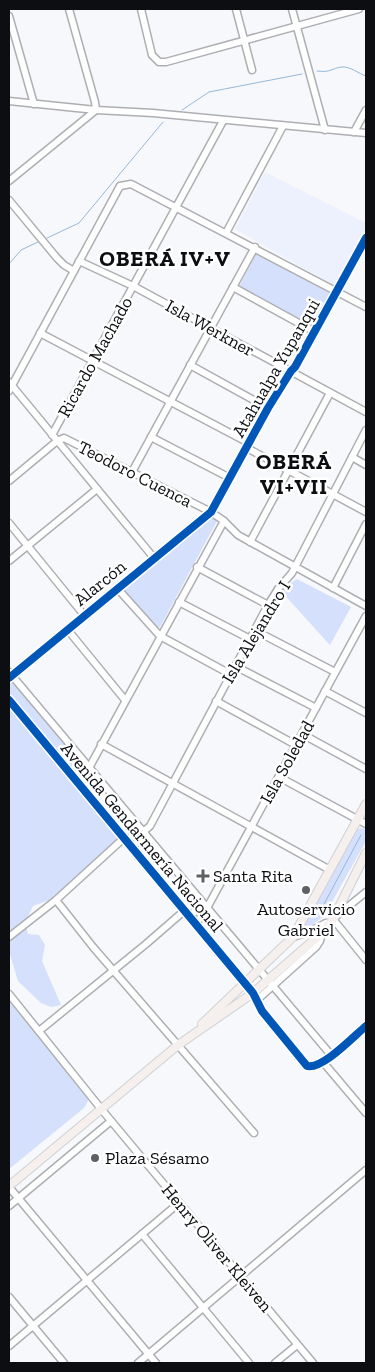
<svg xmlns="http://www.w3.org/2000/svg" width="375" height="1372" font-family="'Zilla Slab',serif">
  <rect width="100%" height="100%" fill="#f6f8fb"/>
  <!-- built -->
  <polygon fill="#ecf1fd" points="265,172 366,223 366,229 335,286 235,229"/>
  <!-- green -->
  <g fill="#d4e0fc">
    <polygon points="256,254 332,294 314,327 239,287"/>
    <polygon points="209,516 217,521 160,627 154,629 121,589"/>
    <polygon points="297,579 351,607 330,645 280,590"/>
    <polygon points="10,682 13,683 78,761 78,766 74,769 70,766 9,694"/>
    <polygon points="9,704 124,836 49,900 33,906 25,923 28,934 39,935 45,945 42,961 61,1005 51,1007 41,1003 18,981 9,951"/>
    <polygon points="360,828 366,829 366,841 324,916 307,929 303,927 312,914 313,908 356,831"/>
    <polygon points="9,1001 89,1099 84,1108 9,1169"/>
  </g>
  <g fill="none" stroke-linecap="round" stroke-linejoin="round">
    <!-- stream -->
    <g stroke="#98b8d8" stroke-width="1">
      <path d="M317 71C332 73 331 68 342 67 350 66 359 74 366 76"/>
      <polyline points="182,110 209,92 302,74"/>
      <polyline points="47,238 79,223 163,122"/>
      <polyline points="9,264 21,250 38,242"/>
      <polyline points="323,906 361,835"/>
    </g>
    <!-- minor casing -->
    <g stroke="#aeafb2" stroke-width="9">
      <g id="minor">
        <polyline points="69,9 95,102 96,110"/>
        <polyline points="141,9 152,55 159,62 166,62 359,9"/>
        <polyline points="236,9 252,70"/>
        <polyline points="292,9 325,130"/>
        <polyline points="9,16 34,104"/>
        <polyline points="9,101 96,110 153,113 366,133"/>
        <polyline points="354,132 366,110"/>
        <polyline points="9,181 96,110"/>
        <polyline points="9,200 57,258 64,265 74,271"/>
        <polyline points="226,233 283,126"/>
        <polyline points="79,261 133,286 366,412"/>
        <polyline points="233,287 315,332"/>
        <polyline points="40,333 249,443"/>
        <polyline points="190,365 268,408"/>
        <polyline points="9,382 154,558"/>
        <polyline points="9,391 120,186 131,184 366,307"/>
        <polyline points="52,435 223,121"/>
        <polyline points="151,437 230,478"/>
        <polyline points="247,448 366,512"/>
        <polyline points="352,457 366,465"/>
        <polyline points="132,472 255,247"/>
        <polyline points="9,481 57,441 64,438 211,512 224,521 238,535 366,606"/>
        <polyline points="9,523 84,615"/>
        <polyline points="250,542 330,393"/>
        <polyline points="9,561 97,489"/>
        <polyline points="197,567 268,605"/>
        <polyline points="117,588 160,636 230,674"/>
        <polyline points="333,588 366,524"/>
        <polyline points="179,602 250,639"/>
        <polyline points="67,629 125,700"/>
        <polyline points="254,630 335,672"/>
        <polyline points="235,666 316,708"/>
        <polyline points="9,672 331,1055"/>
        <polyline points="9,678 211,512 268,408 291,371 295,367 366,238"/>
        <polyline points="325,691 366,713"/>
        <path d="M9 700 253 993 262 1011 307 1066C322 1070 354 1036 366 1026"/>
        <polyline points="216,701 296,745"/>
        <polyline points="302,734 366,769"/>
        <polyline points="101,744 330,870"/>
        <polyline points="89,768 224,521"/>
        <polyline points="73,776 87,765"/>
        <polyline points="279,777 366,824"/>
        <polyline points="78,783 93,772"/>
        <polyline points="143,832 150,826 268,605 278,589 292,573 366,430"/>
        <polyline points="124,838 56,900 93,947 254,1133"/>
        <polyline points="127,841 141,829"/>
        <polyline points="132,847 146,835"/>
        <polyline points="207,908 366,616"/>
        <polyline points="189,916 204,905"/>
        <polyline points="334,918 366,892"/>
        <polyline points="333,919 366,960"/>
        <polyline points="195,923 209,911"/>
        <polyline points="9,937 56,900"/>
        <polyline points="293,937 309,932 326,923"/>
        <polyline points="9,994 102,1110 313,1363"/>
        <polyline points="256,1001 316,947 320,941 324,924"/>
        <polyline points="39,1031 146,944 184,911"/>
        <polyline points="323,1062 366,1113"/>
        <polyline points="9,1187 156,1363"/>
        <polyline points="9,1206 111,1121"/>
        <polyline points="142,1234 249,1363"/>
        <polyline points="9,1297 64,1363"/>
        <polyline points="9,1346 179,1203"/>
        <polyline points="138,1363 366,1170"/>
        <polyline points="275,1363 297,1345"/>
      </g>
    </g>
    <!-- major casing -->
    <g stroke="#d0d1d3" stroke-width="10">
      <g id="major">
        <polyline points="202,1024 293,937 366,804"/>
        <polyline points="9,1186 178,1045 253,993 322,933 333,919 366,853"/>
      </g>
    </g>
    <!-- minor -->
    <use href="#minor" stroke="#fefefe" stroke-width="6"/>
    <!-- major -->
    <use href="#major" stroke="#f5efed" stroke-width="8"/>
    <!-- cycleway casing -->
    <g stroke="#fff" stroke-width="11">
      <g id="cycleway">
        <polyline points="9,678 211,512 268,408 291,371 295,367 366,238"/>
        <path d="M9 700 253 993 262 1011 307 1066C322 1070 354 1036 366 1026"/>
      </g>
    </g>
    <!-- cycleway -->
    <use href="#cycleway" stroke="#0057b8" stroke-width="8"/>
  </g>
  <!-- markers -->
  <g fill="#5e6063" stroke="#fff" stroke-width="2">
    <path d="M200.5 868.5h5v5h5v5h-5v5h-5v-5h-5v-5h5z"/>
    <circle cx="306" cy="890" r="5"/>
    <circle cx="95" cy="1158" r="5"/>
  </g>
  <g text-anchor="middle" dominant-baseline="central" stroke-width="5" stroke-linejoin="round" paint-order="stroke">
    <!-- street labels -->
    <g font-size="18" fill="#0c0e11" stroke="#fff">
      <text transform="translate(210 328) rotate(29)">Isla Werkner</text>
      <text transform="translate(95 357) rotate(-61)">Ricardo Machado</text>
      <text transform="translate(276 368) rotate(-60)">Atahualpa Yupanqui</text>
      <text transform="translate(135 474) rotate(27)">Teodoro Cuenca</text>
      <text transform="translate(100 583) rotate(-39)">Alarcón</text>
      <text transform="translate(256 632) rotate(-59)">Isla Alejandro I</text>
      <text transform="translate(287 762) rotate(-61)">Isla Soledad</text>
      <text transform="translate(142 837) rotate(50)">Avenida Gendarmería Nacional</text>
      <text transform="translate(217 1248) rotate(50)">Henry Oliver Kleiven</text>
    </g>
    <!-- poi labels -->
    <g font-size="18" fill="#0c0e11" stroke="#fff" text-anchor="start">
      <text x="213" y="876">Santa Rita</text>
      <text x="306" y="909" text-anchor="middle">Autoservicio<tspan x="306" dy="21">Gabriel</tspan></text>
      <text x="105" y="1158">Plaza Sésamo</text>
    </g>
    <!-- district labels -->
    <g font-size="22" font-weight="bold" letter-spacing="1" fill="#0c0e11" stroke="#fff">
      <text x="165" y="258">OBERÁ IV+V</text>
      <text x="294" y="461">OBERÁ<tspan x="294" dy="25">VI+VII</tspan></text>
    </g>
  </g>
  <!-- border -->
  <rect width="375" height="1372" fill="none" stroke="#0c0e11" stroke-width="20"/>
</svg>
